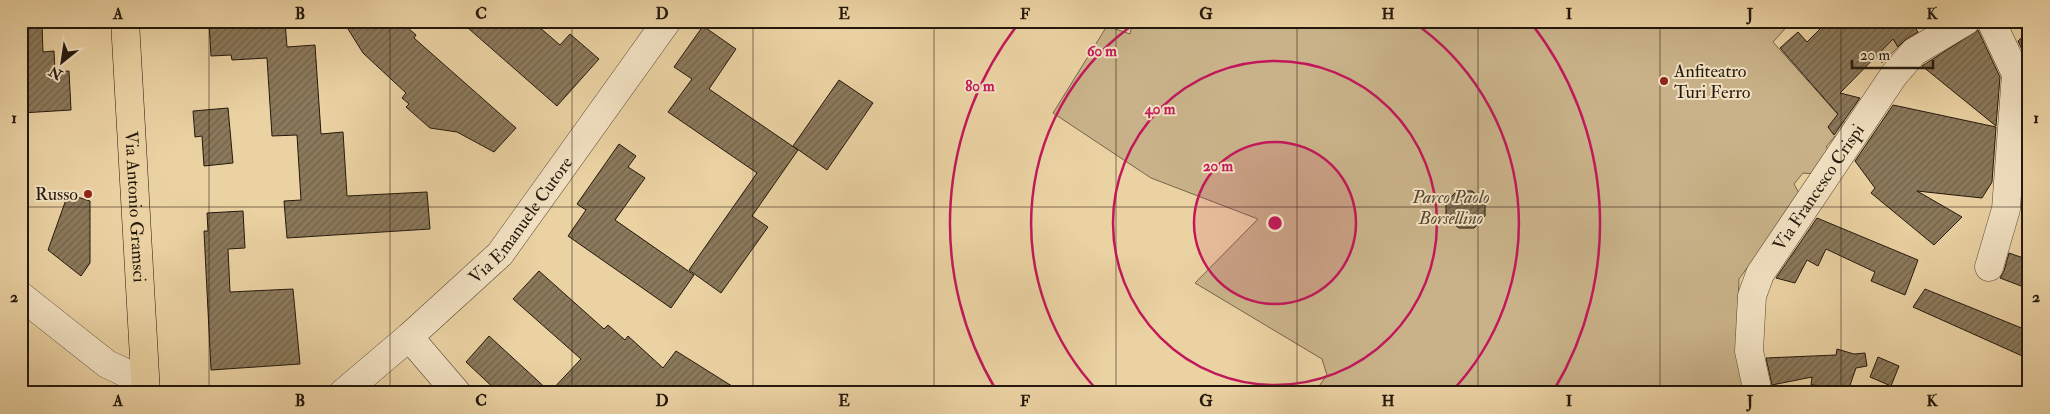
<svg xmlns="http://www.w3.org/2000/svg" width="2050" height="414" font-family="'IM FELL Double Pica',serif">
  <defs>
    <pattern id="building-hatch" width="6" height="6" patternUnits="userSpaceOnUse" patternTransform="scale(1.25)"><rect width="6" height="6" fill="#8b795b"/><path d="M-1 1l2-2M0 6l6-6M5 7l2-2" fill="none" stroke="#71624a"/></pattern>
  </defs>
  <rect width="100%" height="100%" fill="#ebd2a3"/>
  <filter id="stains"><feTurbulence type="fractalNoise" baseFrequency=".004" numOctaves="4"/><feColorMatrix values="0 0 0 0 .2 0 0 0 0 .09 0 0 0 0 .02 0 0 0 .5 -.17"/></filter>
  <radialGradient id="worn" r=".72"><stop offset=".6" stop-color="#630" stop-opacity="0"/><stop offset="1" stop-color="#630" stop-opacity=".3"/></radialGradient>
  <!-- park -->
  <g fill="#c9b289" stroke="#76654a">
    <polygon points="1133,21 1792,21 1773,42 1849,127 1840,139 1835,136 1826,147 1831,151 1815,174 1803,173 1794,184 1800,195 1739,279 1738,307 1749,393 1314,393 1327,375 1322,359 1195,283 1258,219 1151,178 1053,113 1107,26 1130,34"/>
    <polygon points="1838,21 1882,21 1898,47 1882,63"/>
  </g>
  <!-- building -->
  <g fill="url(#building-hatch)" stroke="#24180c">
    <polygon points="209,21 285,21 287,47 315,45 321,134 343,132 347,196 427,192 430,229 287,238 284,201 301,200 297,135 272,136 267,58 232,60 231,55 211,56"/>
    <polygon points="343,21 400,21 416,35 414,38 516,128 494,152 457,132 430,128 406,107 409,104 402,98 406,93 363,53"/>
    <polygon points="460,21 532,21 560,45 570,34 599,59 557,106"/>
    <polygon points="1828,21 1911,21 1918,32 1906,39 1898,47 1893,39 1840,93 1860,98 1834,135 1828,127 1838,114 1780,48 1798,32 1807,42"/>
    <polygon points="42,25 43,52 54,51 55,72 69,71 71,110 21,113 21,26"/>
    <polygon points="703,26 736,49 709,89 798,150 752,216 768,227 721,293 689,270 757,173 668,112 692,79 674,67"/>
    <polygon points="1978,30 2000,77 1996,126 1922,66"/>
    <polygon points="2029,31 2029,64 2018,41"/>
    <polygon points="839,80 873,103 827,170 793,146"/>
    <polygon points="1893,105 1996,127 1992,182 1982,198 1917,191 1962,217 1934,245 1871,193 1875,188 1855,161"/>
    <polygon points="228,108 233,163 204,166 202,136 195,137 193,111"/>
    <polygon points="619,144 636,156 628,167 645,178 615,220 694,275 671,308 568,236 586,210 577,204"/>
    <polygon points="1457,191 1472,191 1485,202 1485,216 1474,228 1459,228 1446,218 1446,202"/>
    <polygon points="68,194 90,201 90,263 81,276 48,250"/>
    <polygon points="243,211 245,248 228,249 230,292 293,289 300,364 211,370 204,231 208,231 207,213"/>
    <polygon points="1817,218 1918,260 1905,295 1871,281 1875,272 1826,249 1818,266 1807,260 1795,283 1776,278"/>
    <polygon points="2009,253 2029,260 2029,289 2000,278 2004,271"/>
    <polygon points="539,271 604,329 608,325 625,340 628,336 663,368 676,351 743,393 499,393 466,362 489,336 550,392 581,359 513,299"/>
    <polygon points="1925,289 2029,331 2029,359 1913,307"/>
    <polygon points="1837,349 1854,354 1865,353 1867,366 1856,368 1848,391 1828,386 1811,385 1812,377 1772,385 1766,358 1836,355"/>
    <polygon points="1878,357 1899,366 1891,386 1870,377"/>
  </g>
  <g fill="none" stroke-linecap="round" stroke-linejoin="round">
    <!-- minor casing -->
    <g stroke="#564632" stroke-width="29">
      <g id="minor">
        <polyline points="1989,267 2006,209 2016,74 1991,21"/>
        <polyline points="21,296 107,364 145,382"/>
        <polyline points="409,337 457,393"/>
        <path id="s1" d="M343 393 409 337 500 254 667 21"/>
        <path id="s2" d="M1758 393 1749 351 1752 296 1760 274 1894 75 1914 52 1966 21"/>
      </g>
    </g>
    <!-- major casing -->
    <g stroke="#24180c" stroke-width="29">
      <g id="major">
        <path id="s3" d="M125 21 146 393"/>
      </g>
    </g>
    <!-- minor -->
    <use href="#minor" stroke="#f2e2c3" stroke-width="28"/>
    <!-- major -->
    <use href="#major" stroke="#ebd2a3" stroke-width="28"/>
  </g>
  <!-- grid -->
  <path fill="none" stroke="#24180c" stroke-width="1" stroke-opacity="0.55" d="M209 21V393M390 21V393M572 21V393M753 21V393M934 21V393M1116 21V393M1297 21V393M1478 21V393M1660 21V393M1841 21V393M21 207H2029"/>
  <!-- distance rings -->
  <circle cx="1275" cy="223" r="81" fill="#c2185b" fill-opacity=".12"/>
  <g fill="none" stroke="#c2185b" stroke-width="2.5">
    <circle cx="1275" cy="223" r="81"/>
    <circle cx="1275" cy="223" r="162"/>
    <path d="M1099 392A244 244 0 0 1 1137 22M1413 22A244 244 0 0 1 1451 392"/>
    <path d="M996 390A325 325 0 0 1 1019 23M1531 23A325 325 0 0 1 1554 390"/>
  </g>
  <!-- markers -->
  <g fill="#8f2418" stroke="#f2e2c3" stroke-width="2">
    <circle cx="1664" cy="81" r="5"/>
    <circle cx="88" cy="194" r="5"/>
  </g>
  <g text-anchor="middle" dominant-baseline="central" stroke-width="4" stroke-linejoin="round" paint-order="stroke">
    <!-- poi labels -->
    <g font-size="18" fill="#24180c" stroke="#f2e2c3" text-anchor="start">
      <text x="1674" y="71">Anfiteatro<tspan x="1674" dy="21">Turi Ferro</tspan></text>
      <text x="78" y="194" text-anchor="end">Russo</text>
    </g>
    <!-- street labels -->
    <g font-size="18" fill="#24180c" stroke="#f2e2c3">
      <text stroke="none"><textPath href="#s2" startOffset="226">Via Francesco Crispi</textPath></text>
      <text stroke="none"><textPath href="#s3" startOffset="186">Via Antonio Gramsci</textPath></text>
      <text stroke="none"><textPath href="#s1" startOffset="249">Via Emanuele Cutore</textPath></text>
    </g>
    <!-- park labels -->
    <g font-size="18" font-style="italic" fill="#564632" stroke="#f2e2c3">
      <text x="1451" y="197">Parco Paolo<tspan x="1451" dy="21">Borsellino</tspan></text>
    </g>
  </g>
  <circle cx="1275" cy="223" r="8" fill="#c2185b" stroke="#f2e2c3" stroke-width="2.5"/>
  <g font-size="15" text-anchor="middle" font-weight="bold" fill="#c2185b" stroke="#f2e2c3" stroke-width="4" stroke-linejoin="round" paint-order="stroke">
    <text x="1102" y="56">60 m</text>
    <text x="980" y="91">80 m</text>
    <text x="1160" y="114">40 m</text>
    <text x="1218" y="171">20 m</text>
  </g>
  <!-- margin -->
  <rect width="2050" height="414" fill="none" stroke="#ebd2a3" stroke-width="55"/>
  <!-- north arrow -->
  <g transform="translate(62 62) rotate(210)" stroke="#f2e2c3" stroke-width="4" paint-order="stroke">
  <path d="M0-4L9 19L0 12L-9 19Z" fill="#24180c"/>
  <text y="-8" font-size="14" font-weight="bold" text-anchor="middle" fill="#24180c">N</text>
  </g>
  <!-- scale -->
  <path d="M1852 60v8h81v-8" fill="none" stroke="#24180c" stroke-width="2.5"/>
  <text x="1860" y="60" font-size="15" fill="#24180c" stroke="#f2e2c3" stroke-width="4" paint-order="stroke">20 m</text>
  <rect x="28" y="28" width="1994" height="358" fill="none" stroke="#24180c" stroke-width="2"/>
  <g font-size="16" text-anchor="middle" font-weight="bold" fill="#24180c">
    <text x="118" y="19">A</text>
    <text x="300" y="19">B</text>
    <text x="481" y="19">C</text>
    <text x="662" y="19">D</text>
    <text x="844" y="19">E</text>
    <text x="1025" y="19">F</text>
    <text x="1206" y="19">G</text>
    <text x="1388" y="19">H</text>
    <text x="1569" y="19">I</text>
    <text x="1750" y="19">J</text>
    <text x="1932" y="19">K</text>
    <text x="14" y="123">1</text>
    <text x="2036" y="123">1</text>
    <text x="14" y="302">2</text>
    <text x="2036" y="302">2</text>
    <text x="118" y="406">A</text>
    <text x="300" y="406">B</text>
    <text x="481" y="406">C</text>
    <text x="662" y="406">D</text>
    <text x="844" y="406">E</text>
    <text x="1025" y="406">F</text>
    <text x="1206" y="406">G</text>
    <text x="1388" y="406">H</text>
    <text x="1569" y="406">I</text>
    <text x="1750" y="406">J</text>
    <text x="1932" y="406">K</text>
  </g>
  <rect width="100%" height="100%" filter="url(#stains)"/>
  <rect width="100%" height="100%" fill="url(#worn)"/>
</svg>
